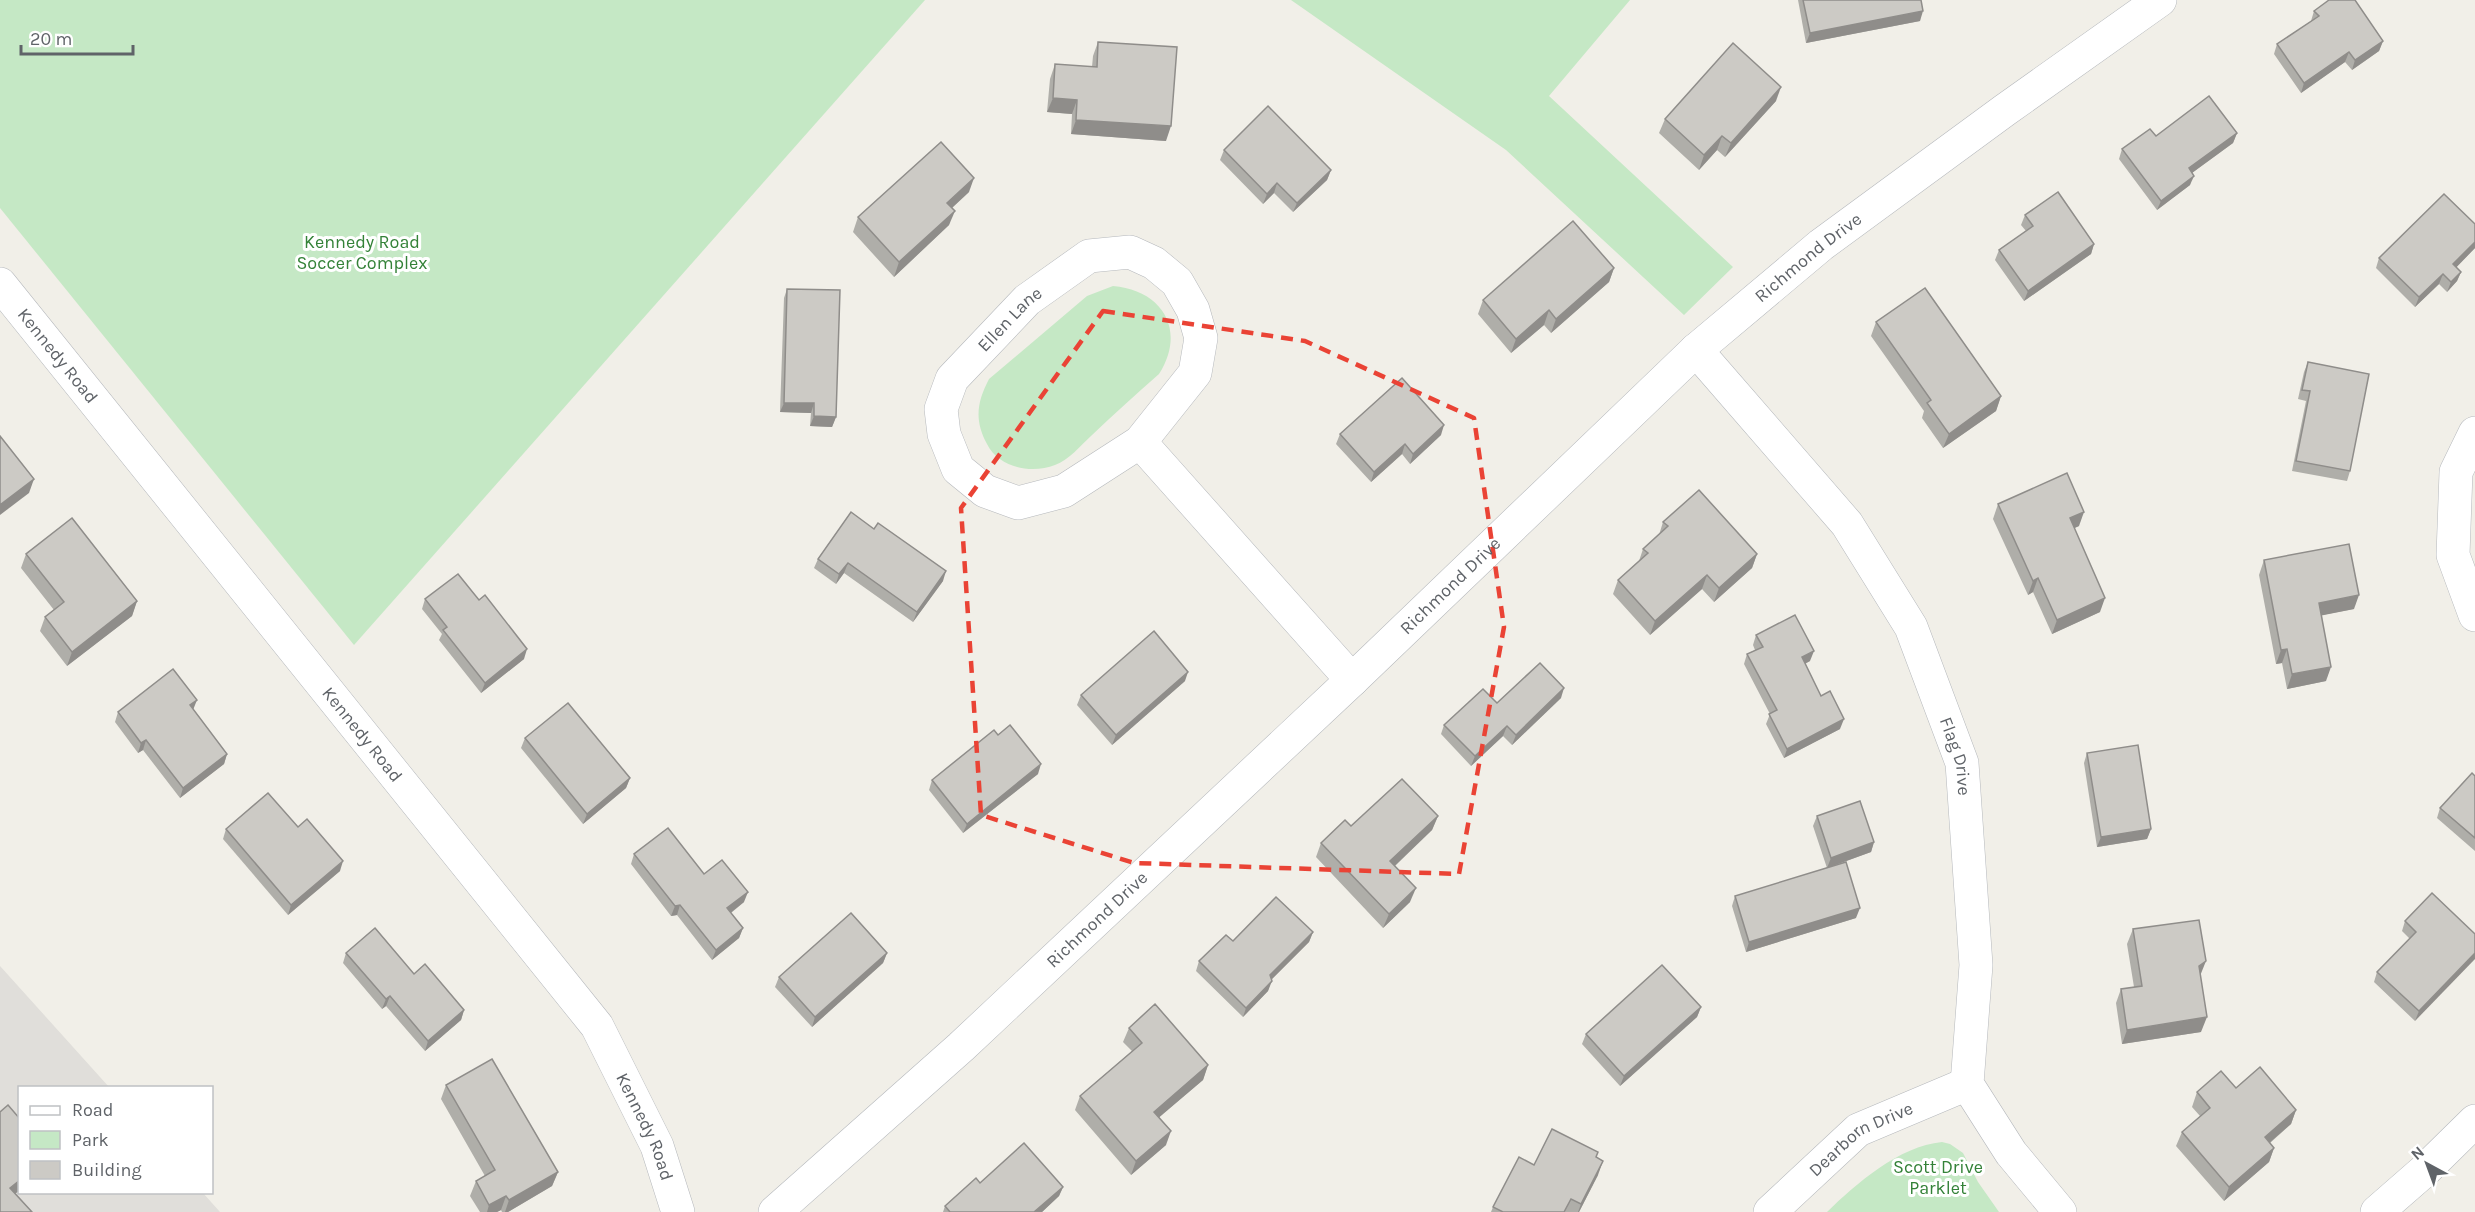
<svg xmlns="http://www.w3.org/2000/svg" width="2475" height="1212" font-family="Karla,sans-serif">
  <rect width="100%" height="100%" fill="#f1efe8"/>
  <!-- industrial -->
  <polygon fill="#e0deda" points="0,966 109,1087 20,1088 20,1192 203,1193 220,1212 0,1212"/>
  <!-- green -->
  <g fill="#c5e8c5">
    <polygon points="0,0 925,0 354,645 0,208"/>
    <polygon points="1291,0 1630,0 1549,96 1733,267 1684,315 1506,150"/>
    <path d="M1113 286C1162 290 1187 330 1159 374 1136 394 1113 415 1091 436 1080 446 1069 460 1055 465 1032 474 999 468 987 444 974 420 977 402 989 379L1087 296Z"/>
    <path d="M1942 1142 1950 1144 1963 1153 1978 1182 1999 1212H1827C1856 1184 1899 1146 1942 1142Z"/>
  </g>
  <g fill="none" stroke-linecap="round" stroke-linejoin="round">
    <!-- minor casing -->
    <g stroke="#b5b8bc" stroke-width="34">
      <g id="minor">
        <path id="s1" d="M0 284 597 1026 657 1146 678 1212"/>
        <path id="s2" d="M1696 350 1847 524 1911 627 1962 763 1976 965 1967 1084 2011 1153 2060 1212"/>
        <polyline points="2475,433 2456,472 2453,555 2475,615"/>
        <path id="s3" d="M1140 442 1064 491 1018 503 985 491 958 469 944 434 941 409 952 379 1027 300 1089 256 1130 252 1154 263 1177 282 1193 310 1201 338 1195 373 1140 442 1352 680"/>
        <path id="s4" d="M775 1212 961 1047 1352 680 1696 350 1821 245 2005 110 2160 0"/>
        <path id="s5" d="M1770 1212 1858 1130 1967 1084"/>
        <polyline points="2377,1212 2424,1171 2475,1121"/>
      </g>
    </g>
    <!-- minor -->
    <use href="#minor" stroke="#fff" stroke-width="33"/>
  </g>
  <!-- wall -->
  <g fill="#afaea9">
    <polygon points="1798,0 1921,0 1920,21 1806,43"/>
    <polygon points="2314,11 2383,41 2379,51 2352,70 2345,62 2301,93 2274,54 2277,44 2311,21"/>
    <polygon points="1098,42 1166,141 1071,134 1072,114 1047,112 1050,79 1055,64 1092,67 1093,56"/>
    <polygon points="1776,101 1725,157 1717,150 1699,170 1659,133 1665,119"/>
    <polygon points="2237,133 2233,143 2192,173 2190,185 2157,210 2119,159 2122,149 2156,136"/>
    <polygon points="1224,150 1331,170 1327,180 1293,212 1274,193 1263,204 1220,160"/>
    <polygon points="969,192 952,208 949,225 894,277 853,232 858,217"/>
    <polygon points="2025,215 2094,244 2091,254 2024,301 1995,260 1999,250 2026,231 2021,225"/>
    <polygon points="2475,224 2475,248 2456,267 2461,272 2457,281 2447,292 2439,284 2415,307 2376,268 2379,258"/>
    <polygon points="1614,268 1609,282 1551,333 1544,325 1511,353 1478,314 1483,300"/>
    <polygon points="787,289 836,417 832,427 810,426 811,413 780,412 784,298"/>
    <polygon points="1876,322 2001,396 1996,411 1943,448 1922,418 1924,411 1871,336"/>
    <polygon points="2308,362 2350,471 2347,481 2292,471 2306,401 2298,399 2304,372"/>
    <polygon points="1340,434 1441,435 1410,464 1402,454 1371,482 1336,444"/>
    <polygon points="1998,504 2079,526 2074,528 2100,612 2052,634 2033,592 2028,595 1993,519"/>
    <polygon points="851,512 943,581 913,622 844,573 836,584 814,568 818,559"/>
    <polygon points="1663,522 1757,554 1752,568 1714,602 1702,589 1650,635 1613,594 1618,580 1639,561 1643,549 1659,535"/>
    <polygon points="26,554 137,601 132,616 67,666 40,631 45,617 54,610 21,568"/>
    <polygon points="2264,560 2354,609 2322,615 2326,681 2287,689 2282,663 2276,664 2259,575"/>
    <polygon points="425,599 524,659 481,693 439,640 442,634 422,609"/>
    <polygon points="1756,635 1810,661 1805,664 1821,696 1840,729 1784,758 1766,724 1770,714 1744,664 1747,654 1755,650 1753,645"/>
    <polygon points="1185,681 1112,745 1077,705 1081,695"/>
    <polygon points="1561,698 1512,745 1503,736 1471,766 1441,734 1444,725 1497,703"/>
    <polygon points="193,709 227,754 224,764 180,798 143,750 138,753 115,722 118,712"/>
    <polygon points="525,738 630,778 626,788 583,824 521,748"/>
    <polygon points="2087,753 2151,829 2147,839 2097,847 2084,763"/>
    <polygon points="1038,774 963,833 929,790 932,780"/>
    <polygon points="2475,776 2475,851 2437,818 2440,808"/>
    <polygon points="1438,816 1432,830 1395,866 1410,902 1383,928 1316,857 1321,843 1351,826"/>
    <polygon points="1817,816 1874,842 1871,852 1827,868 1813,826"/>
    <polygon points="298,827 340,871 288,915 223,839 226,829"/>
    <polygon points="634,854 704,874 744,902 731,913 743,928 739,938 712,960 677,915 671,916 631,864"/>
    <polygon points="1735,896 1856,918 1746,952 1732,906"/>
    <polygon points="2405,921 2475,934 2415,1021 2374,982 2377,972 2410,939 2402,931"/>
    <polygon points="2133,929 2200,976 2201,1032 2122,1044 2116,1003 2121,989 2134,987 2127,944"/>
    <polygon points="1313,932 1309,942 1271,980 1268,991 1243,1017 1196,971 1199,961 1233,941"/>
    <polygon points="346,953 414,974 464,1010 461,1020 425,1051 386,1006 382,1009 343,963"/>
    <polygon points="887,953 883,963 812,1027 775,987 779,977"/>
    <polygon points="1701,1007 1697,1017 1620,1086 1582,1044 1586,1034"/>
    <polygon points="1129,1028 1208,1065 1203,1080 1159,1117 1166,1145 1131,1175 1075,1110 1080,1096 1132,1051 1123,1042"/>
    <polygon points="446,1085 558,1172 552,1186 508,1212 502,1212 501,1210 497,1212 480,1212 470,1196 476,1181 485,1176 441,1099"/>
    <polygon points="2236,1088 2296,1110 2291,1124 2270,1143 2274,1148 2269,1162 2224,1201 2176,1146 2182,1132 2200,1116 2192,1107 2197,1092"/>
    <polygon points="1596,1157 1598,1175 1579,1212 1491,1212 1493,1207 1534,1165"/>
    <polygon points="980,1183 1063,1187 1059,1196 1042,1212 943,1212 945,1206"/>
  </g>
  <!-- shaded-wall -->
  <g fill="#8f8d8a">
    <polygon points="1923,11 1920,21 1806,43 1810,33"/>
    <polygon points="2383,41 2379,51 2352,70 2355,60"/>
    <polygon points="2349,52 2345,62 2301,93 2304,83"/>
    <polygon points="1781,87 1776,101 1725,157 1731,143"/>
    <polygon points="1053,98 1077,100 1072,114 1047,112"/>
    <polygon points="1076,120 1171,126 1166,141 1071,134"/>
    <polygon points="2237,133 2233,143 2185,178 2189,168"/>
    <polygon points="1722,136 1717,150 1699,170 1704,155"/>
    <polygon points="1331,170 1327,180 1293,212 1297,203"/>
    <polygon points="2194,176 2190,185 2157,210 2161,201"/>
    <polygon points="974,178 969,192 942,217 947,203"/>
    <polygon points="1277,183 1274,193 1263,204 1267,194"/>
    <polygon points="955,211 949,225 894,277 899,262"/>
    <polygon points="2475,242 2475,248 2450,274 2453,264"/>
    <polygon points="2094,244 2091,254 2024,301 2028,291"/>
    <polygon points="1614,268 1609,282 1551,333 1556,319"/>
    <polygon points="2461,272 2457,281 2447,292 2451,282"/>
    <polygon points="2443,274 2439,284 2415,307 2419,297"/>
    <polygon points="1549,310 1544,325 1511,353 1516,339"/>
    <polygon points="2001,396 1996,411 1943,448 1949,434"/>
    <polygon points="784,403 814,403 811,413 780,412"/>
    <polygon points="814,416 836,417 832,427 810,426"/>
    <polygon points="1444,425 1441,435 1410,464 1413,454"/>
    <polygon points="1405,444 1402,454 1371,482 1374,472"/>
    <polygon points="34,479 29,493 0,515 0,505"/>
    <polygon points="2084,512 2079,526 2064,533 2070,518"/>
    <polygon points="1757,554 1752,568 1714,602 1719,588"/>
    <polygon points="848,563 844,573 836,584 839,574"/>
    <polygon points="946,571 943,581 913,622 917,612"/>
    <polygon points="1707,575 1702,589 1650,635 1655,621"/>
    <polygon points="2038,578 2033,592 2028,595 2033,581"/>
    <polygon points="2359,595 2354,609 2314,617 2319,603"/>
    <polygon points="2105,598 2100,612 2052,634 2057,620"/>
    <polygon points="137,601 132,616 67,666 72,652"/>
    <polygon points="527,649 524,659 481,693 485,683"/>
    <polygon points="2287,649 2282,663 2276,664 2281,650"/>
    <polygon points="1814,651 1810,661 1798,667 1802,657"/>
    <polygon points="2331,667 2326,681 2287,689 2292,674"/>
    <polygon points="1188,672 1185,681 1112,745 1116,735"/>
    <polygon points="1564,688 1561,698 1512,745 1516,735"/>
    <polygon points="197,700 193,710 190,705"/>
    <polygon points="1844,719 1840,729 1784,758 1787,749"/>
    <polygon points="1507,726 1503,736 1471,766 1475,756"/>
    <polygon points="146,740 143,750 138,753 141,743"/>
    <polygon points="227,754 224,764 180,798 183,788"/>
    <polygon points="1041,764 1038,774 963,833 967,824"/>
    <polygon points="630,778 626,788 583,824 587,814"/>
    <polygon points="1438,816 1432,830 1385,875 1390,861"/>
    <polygon points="2151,829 2147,839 2097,847 2101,837"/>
    <polygon points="1874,842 1871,852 1827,868 1831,858"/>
    <polygon points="343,861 340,871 288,915 291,905"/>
    <polygon points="1416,888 1410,902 1383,928 1389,914"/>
    <polygon points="748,892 744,902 724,918 727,908"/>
    <polygon points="680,905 677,915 671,916 675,906"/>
    <polygon points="1860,908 1856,918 1746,952 1749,942"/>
    <polygon points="743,928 739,938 712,960 716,950"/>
    <polygon points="1313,932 1309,942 1266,985 1270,975"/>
    <polygon points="887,953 883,963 812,1027 815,1017"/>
    <polygon points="2475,953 2475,959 2415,1021 2419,1011"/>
    <polygon points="2206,961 2200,976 2199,966"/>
    <polygon points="1272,981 1268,991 1243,1017 1246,1008"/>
    <polygon points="390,996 386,1006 382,1009 386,999"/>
    <polygon points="1701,1007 1697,1017 1620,1086 1624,1076"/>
    <polygon points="464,1010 461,1020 425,1051 428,1041"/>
    <polygon points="2207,1017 2201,1032 2122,1044 2127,1030"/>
    <polygon points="1208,1065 1203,1080 1149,1126 1154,1112"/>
    <polygon points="2296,1110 2291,1124 2260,1151 2265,1137"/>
    <polygon points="1171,1131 1166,1145 1131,1175 1136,1161"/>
    <polygon points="2274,1148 2269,1162 2224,1201 2229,1187"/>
    <polygon points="1603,1161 1598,1175 1579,1212 1578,1212 1581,1204"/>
    <polygon points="558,1172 552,1186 508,1212 505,1212 509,1200"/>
    <polygon points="20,1180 20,1190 5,1202 10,1188"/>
    <polygon points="1063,1187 1059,1196 1042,1212 1034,1212"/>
    <polygon points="506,1196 501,1210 497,1212 487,1212 489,1205"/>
  </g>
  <!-- building -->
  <g fill="#cccac5" stroke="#8f8d8a" stroke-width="1.5">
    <polygon points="1803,0 1921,0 1923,11 1810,33"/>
    <polygon points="2329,0 2355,0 2383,41 2355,60 2349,52 2304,83 2277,44 2319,16 2314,11"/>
    <polygon points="1098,42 1177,47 1171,126 1076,120 1077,100 1053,98 1055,64 1097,67"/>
    <polygon points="1733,43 1781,87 1731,143 1722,136 1704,155 1665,119"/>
    <polygon points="2209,96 2237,133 2189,168 2194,176 2161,201 2122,149 2150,129 2156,136"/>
    <polygon points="1268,106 1331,170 1297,203 1277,183 1267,194 1224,150"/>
    <polygon points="941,142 974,178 947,203 955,211 899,262 858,217"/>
    <polygon points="2058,192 2094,244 2028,291 1999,250 2033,226 2025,215"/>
    <polygon points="2444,194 2475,224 2475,242 2453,264 2461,272 2451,282 2443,274 2419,297 2379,258"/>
    <polygon points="1573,221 1614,268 1556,319 1549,310 1516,339 1483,300"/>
    <polygon points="1925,288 2001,396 1949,434 1927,403 1931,400 1876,322"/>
    <polygon points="787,289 840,290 836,417 814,416 814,403 784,403"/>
    <polygon points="2308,362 2369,374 2350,471 2296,461 2310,391 2302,390"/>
    <polygon points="1402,378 1444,425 1413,454 1405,444 1374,472 1340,434"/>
    <polygon points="0,436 34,479 0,505"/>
    <polygon points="2067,473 2084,512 2070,518 2105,598 2057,620 2038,578 2033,581 1998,504"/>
    <polygon points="1699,490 1757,554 1719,588 1707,575 1655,621 1618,580 1648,553 1643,549 1668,526 1663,522"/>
    <polygon points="851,512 874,529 878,523 946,571 917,612 848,563 839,574 818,559"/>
    <polygon points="72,518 137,601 72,652 45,617 64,602 26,554"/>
    <polygon points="2349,544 2359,595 2319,603 2331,667 2292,674 2287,649 2281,650 2264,560"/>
    <polygon points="458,574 479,600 485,595 527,649 485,683 443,630 447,627 425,599"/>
    <polygon points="1795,615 1814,651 1802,657 1821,696 1830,691 1844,719 1787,749 1769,714 1777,710 1747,654 1763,647 1756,635"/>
    <polygon points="1154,631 1188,672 1116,735 1081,695"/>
    <polygon points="1540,663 1564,688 1516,735 1507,726 1475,756 1444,725 1483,689 1497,703"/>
    <polygon points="173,669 197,700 190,705 227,754 183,788 146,740 141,743 118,712"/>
    <polygon points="568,703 630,778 587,814 525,738"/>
    <polygon points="1010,725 1041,764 967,824 932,780 994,730 998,735"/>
    <polygon points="2138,745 2151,829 2101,837 2087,753"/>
    <polygon points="2472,773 2475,776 2475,838 2440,808"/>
    <polygon points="1402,779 1438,816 1390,861 1416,888 1389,914 1321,843 1345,820 1351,826"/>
    <polygon points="268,793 298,827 307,819 343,861 291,905 226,829"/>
    <polygon points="1860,801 1874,842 1831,858 1817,816"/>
    <polygon points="668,828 704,874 722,860 748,892 727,908 743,928 716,950 680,905 675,906 634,854"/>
    <polygon points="1846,862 1860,908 1749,942 1735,896"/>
    <polygon points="2432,893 2475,934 2475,953 2419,1011 2377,972 2416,932 2405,921"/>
    <polygon points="1276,897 1313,932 1270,975 1272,981 1246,1008 1199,961 1226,935 1233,941"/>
    <polygon points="851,913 887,953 815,1017 779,977"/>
    <polygon points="2199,920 2206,961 2199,966 2207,1017 2127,1030 2121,989 2142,986 2133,929"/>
    <polygon points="375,928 414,974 425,964 464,1010 428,1041 390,996 386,999 346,953"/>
    <polygon points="1662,965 1701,1007 1624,1076 1586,1034"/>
    <polygon points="1155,1004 1208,1065 1154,1112 1171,1131 1136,1161 1080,1096 1142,1043 1129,1028"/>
    <polygon points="492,1059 558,1172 509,1200 506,1196 489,1205 476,1181 495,1170 446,1085"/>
    <polygon points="2260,1067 2296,1110 2265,1137 2274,1148 2229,1187 2182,1132 2210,1108 2197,1092 2221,1071 2236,1088"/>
    <polygon points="8,1105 20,1119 20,1180 10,1188 32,1212 0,1212 0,1112"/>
    <polygon points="1552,1129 1598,1152 1596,1157 1603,1161 1581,1204 1571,1199 1564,1212 1503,1212 1493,1207 1519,1157 1534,1165"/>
    <polygon points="1024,1143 1063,1187 1034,1212 950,1212 945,1206 976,1178 980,1183"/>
  </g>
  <!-- marked area -->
  <path fill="none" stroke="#ea4335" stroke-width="4.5" stroke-dasharray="12 8" stroke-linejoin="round" d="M1103 311 1305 341 1474 418 1504 627 1459 874 1134 863 981 815 961 508Z"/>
  <g text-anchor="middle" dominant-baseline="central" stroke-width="6" stroke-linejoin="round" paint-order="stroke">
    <!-- park labels -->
    <g font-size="18" fill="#348238" stroke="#fff">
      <text x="362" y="242">Kennedy Road<tspan x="362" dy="21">Soccer Complex</tspan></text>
      <text x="1938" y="1167">Scott Drive<tspan x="1938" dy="21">Parklet</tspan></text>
    </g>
    <!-- street labels -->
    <g font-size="18" fill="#5f6368" stroke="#fff">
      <text stroke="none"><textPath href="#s4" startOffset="1407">Richmond Drive</textPath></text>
      <text stroke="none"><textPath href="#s3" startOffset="386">Ellen Lane</textPath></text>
      <text stroke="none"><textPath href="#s1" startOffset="92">Kennedy Road</textPath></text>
      <text stroke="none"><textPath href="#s4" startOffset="921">Richmond Drive</textPath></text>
      <text stroke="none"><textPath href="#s1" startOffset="578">Kennedy Road</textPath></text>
      <text stroke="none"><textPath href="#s2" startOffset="489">Flag Drive</textPath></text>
      <text stroke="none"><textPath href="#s4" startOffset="435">Richmond Drive</textPath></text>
      <text stroke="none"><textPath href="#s1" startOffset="1064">Kennedy Road</textPath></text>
      <text stroke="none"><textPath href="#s5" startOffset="118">Dearborn Drive</textPath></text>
    </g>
  </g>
  <!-- legend -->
  <rect x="18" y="1086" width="195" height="108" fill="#ffffff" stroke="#bfc1c3" stroke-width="1.5"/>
  <rect x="30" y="1106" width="30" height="9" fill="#ffffff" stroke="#bfc1c3" stroke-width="1.5"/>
  <text x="72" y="1116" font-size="18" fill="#5f6368">Road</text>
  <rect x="30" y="1131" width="30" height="18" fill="#c5e8c5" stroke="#bfc1c3" stroke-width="1.5"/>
  <text x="72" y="1146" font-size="18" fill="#5f6368">Park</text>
  <rect x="30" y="1161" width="30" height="18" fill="#cccac5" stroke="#bfc1c3" stroke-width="1.5"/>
  <text x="72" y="1176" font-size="18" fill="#5f6368">Building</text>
  <!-- north arrow -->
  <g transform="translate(2427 1164) rotate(319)" stroke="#ffffff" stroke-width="4.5" paint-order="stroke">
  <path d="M0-4.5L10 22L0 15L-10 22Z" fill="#5f6368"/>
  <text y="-9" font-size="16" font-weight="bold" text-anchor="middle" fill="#5f6368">N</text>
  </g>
  <!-- scale -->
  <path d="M21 45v9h112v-9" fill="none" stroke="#5f6368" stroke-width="3"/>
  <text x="30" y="45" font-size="18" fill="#5f6368" stroke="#ffffff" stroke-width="4.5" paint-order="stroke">20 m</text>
</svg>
